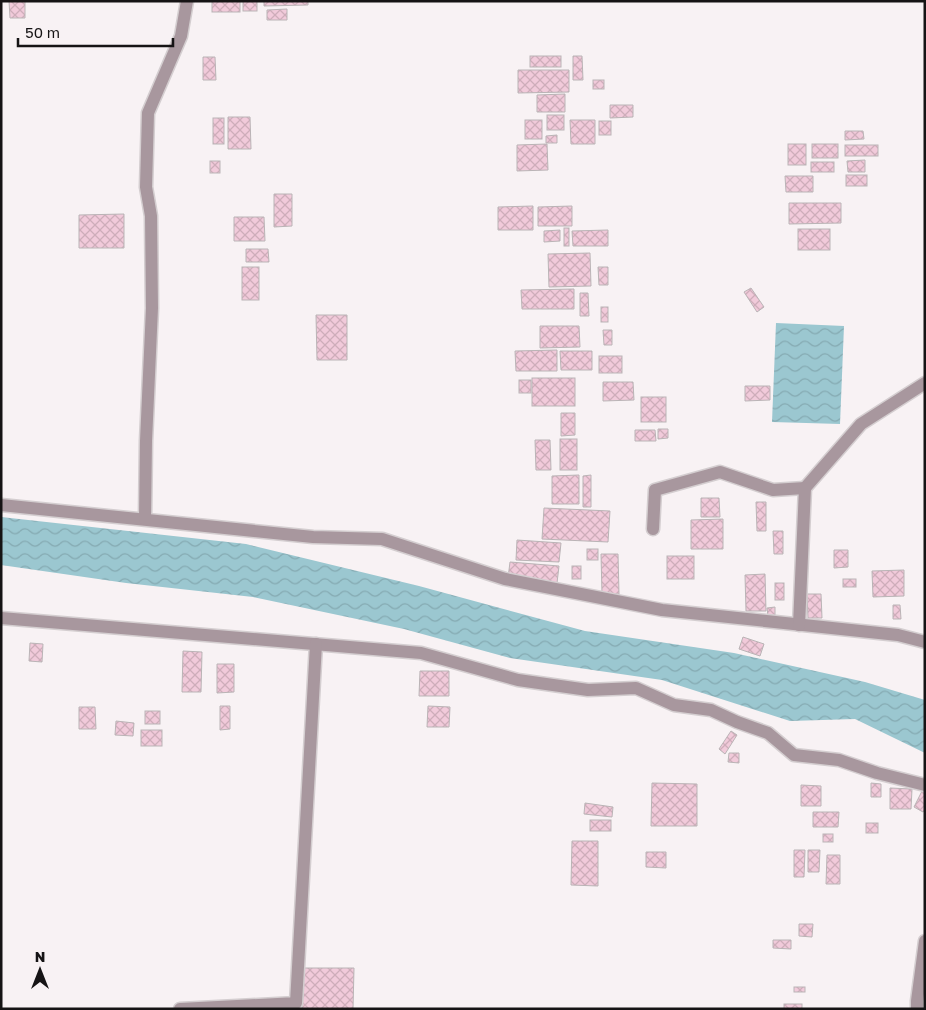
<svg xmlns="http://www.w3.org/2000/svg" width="926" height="1010" font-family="'Golos Text',sans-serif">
  <defs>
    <pattern id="water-waves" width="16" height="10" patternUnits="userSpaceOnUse" patternTransform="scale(1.25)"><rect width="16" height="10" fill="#9bc7d0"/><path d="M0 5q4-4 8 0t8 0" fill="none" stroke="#85aab2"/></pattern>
    <pattern id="building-cross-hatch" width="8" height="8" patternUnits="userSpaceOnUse" patternTransform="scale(1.25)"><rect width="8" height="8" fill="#f1cada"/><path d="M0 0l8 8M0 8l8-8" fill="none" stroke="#ceadba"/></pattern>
  </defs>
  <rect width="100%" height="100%" fill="#f8f2f4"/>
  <!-- water -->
  <g fill="url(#water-waves)">
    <polygon points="776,323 844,326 840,424 772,422"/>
    <polygon points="1,517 246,544 419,586 585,631 734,653 865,682 925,700 925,753 855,719 790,721 662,680 510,658 404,629 253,597 126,583 1,565"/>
  </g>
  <!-- building -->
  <g fill="url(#building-cross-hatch)" stroke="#bab4b6">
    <polygon points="9,1 25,1 25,18 10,18"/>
    <rect x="212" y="1" width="28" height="11"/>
    <rect x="243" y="1" width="14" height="10"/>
    <polygon points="264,1 308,1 308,5 264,6"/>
    <polygon points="287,9 287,20 267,20 267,10"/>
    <rect x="530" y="56" width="31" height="11"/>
    <polygon points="573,56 582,56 583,80 573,80"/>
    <polygon points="203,57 215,57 216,80 203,80"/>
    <polygon points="518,70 569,70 569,92 518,93"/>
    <rect x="593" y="80" width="11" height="9"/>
    <polygon points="565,94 565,112 537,112 537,95"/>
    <polygon points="610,105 633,105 633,117 610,118"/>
    <rect x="547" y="115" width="17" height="15"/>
    <polygon points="228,117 250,117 251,149 228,149"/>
    <rect x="213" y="118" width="11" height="26"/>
    <rect x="525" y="120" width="17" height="19"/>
    <polygon points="570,120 595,120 595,144 571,144"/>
    <rect x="599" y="121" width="12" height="14"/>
    <polygon points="845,131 863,131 864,139 845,140"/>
    <polygon points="557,135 557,143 546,143 546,136"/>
    <polygon points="547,144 548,170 517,171 517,145"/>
    <rect x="788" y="144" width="18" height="21"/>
    <rect x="812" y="144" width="26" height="14"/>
    <rect x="845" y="145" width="33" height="11"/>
    <polygon points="865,160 865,172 848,172 847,161"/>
    <rect x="210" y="161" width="10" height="12"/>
    <rect x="811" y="162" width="23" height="10"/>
    <rect x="846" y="175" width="21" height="11"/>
    <polygon points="785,176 813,176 813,192 786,192"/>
    <polygon points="274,194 292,194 292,226 274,227"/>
    <polygon points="789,203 841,203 841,223 789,224"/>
    <polygon points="533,206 533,230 498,230 498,207"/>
    <polygon points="572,206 572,226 538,226 538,207"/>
    <polygon points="124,214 124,248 79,248 79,215"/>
    <polygon points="234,217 264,217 265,241 234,241"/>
    <rect x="564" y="228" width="5" height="18"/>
    <rect x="798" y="229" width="32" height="21"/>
    <polygon points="560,230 560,241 544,242 544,231"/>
    <polygon points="608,230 608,246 573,246 572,231"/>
    <polygon points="246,249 268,249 269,262 246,262"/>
    <polygon points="590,253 591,286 549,287 548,254"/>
    <rect x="242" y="267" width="17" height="33"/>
    <polygon points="598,267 608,267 608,285 599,285"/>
    <polygon points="751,288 764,307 757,312 744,292"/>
    <polygon points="574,289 574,309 522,309 521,290"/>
    <polygon points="580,293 588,293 589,316 580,316"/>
    <rect x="601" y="307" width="7" height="15"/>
    <polygon points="316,315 347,315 347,360 317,360"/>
    <polygon points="540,326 579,326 580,347 540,348"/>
    <polygon points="603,330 612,330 612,345 604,345"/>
    <polygon points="557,350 557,371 516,371 515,351"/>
    <polygon points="560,351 592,351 592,370 561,370"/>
    <rect x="599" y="356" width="23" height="17"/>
    <rect x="532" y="378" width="43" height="28"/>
    <rect x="519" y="380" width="12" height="13"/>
    <polygon points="603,382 633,382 634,400 603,401"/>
    <polygon points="745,386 770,386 770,400 745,401"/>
    <rect x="641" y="397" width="25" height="25"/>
    <polygon points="561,413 575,413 575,435 561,436"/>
    <polygon points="658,429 668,429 668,438 658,439"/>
    <polygon points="635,430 655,430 656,441 635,441"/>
    <rect x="560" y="439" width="17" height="31"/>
    <polygon points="535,440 550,440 551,470 536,470"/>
    <polygon points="579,475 579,504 552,504 552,476"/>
    <polygon points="591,475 591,507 583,507 583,476"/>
    <polygon points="701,498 719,498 720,517 701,517"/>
    <polygon points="756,502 766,502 766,531 757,531"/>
    <polygon points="544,508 610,511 608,542 542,539"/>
    <polygon points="723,519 723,549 691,549 691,520"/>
    <polygon points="773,531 783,531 783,554 774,554"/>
    <polygon points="517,540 561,543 559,562 516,560"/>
    <rect x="587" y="549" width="11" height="11"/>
    <polygon points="834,550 848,550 848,567 834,568"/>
    <polygon points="601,554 618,554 619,594 602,594"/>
    <rect x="667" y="556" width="27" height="23"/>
    <polygon points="510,562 559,566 557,583 508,578"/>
    <rect x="572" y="566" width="9" height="13"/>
    <polygon points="904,570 904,596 873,597 872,571"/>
    <polygon points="765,574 766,611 746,611 745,575"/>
    <rect x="843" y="579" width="13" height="8"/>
    <rect x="775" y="583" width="9" height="17"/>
    <polygon points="807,594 821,594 822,618 808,618"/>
    <polygon points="893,605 900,605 901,619 893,619"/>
    <polygon points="775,607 775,616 768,616 767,608"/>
    <polygon points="743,637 764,644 760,656 739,649"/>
    <polygon points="30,643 43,644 42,662 29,661"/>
    <polygon points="183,651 202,652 201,692 182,692"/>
    <polygon points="217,664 234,664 234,692 217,693"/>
    <polygon points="420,671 449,671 449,696 419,696"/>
    <polygon points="220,706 230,706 230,729 220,730"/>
    <polygon points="428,706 450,707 449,727 427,727"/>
    <polygon points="79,707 95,707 96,729 79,729"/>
    <rect x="145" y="711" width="15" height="13"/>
    <polygon points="116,721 134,723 133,736 115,735"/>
    <rect x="141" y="730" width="21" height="16"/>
    <polygon points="731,731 737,735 725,754 719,749"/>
    <polygon points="729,753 739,753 739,763 728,762"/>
    <polygon points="652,783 697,784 697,826 651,826"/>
    <polygon points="871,783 881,784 881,797 871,797"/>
    <polygon points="801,785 821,786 821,806 801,806"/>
    <polygon points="890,788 912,789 911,809 890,809"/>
    <polygon points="922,791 925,793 925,809 923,812 914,807"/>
    <polygon points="585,803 613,807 612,817 584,814"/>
    <polygon points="813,812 839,812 838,827 813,827"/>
    <rect x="590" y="820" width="21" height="11"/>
    <rect x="866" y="823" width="12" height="10"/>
    <rect x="823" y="834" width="10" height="8"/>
    <polygon points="572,841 598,841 598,886 571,885"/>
    <polygon points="794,850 805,850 804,877 794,877"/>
    <polygon points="808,850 820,850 819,872 808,872"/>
    <polygon points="646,852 666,852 666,868 646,867"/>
    <polygon points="827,855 840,855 840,884 826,884"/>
    <polygon points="799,924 813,924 812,937 799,936"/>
    <polygon points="773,940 791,940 791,949 773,948"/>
    <polygon points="303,968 354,968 353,1009 302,1009"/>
    <rect x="794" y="987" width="11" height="5"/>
    <rect x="784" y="1004" width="18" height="5"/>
  </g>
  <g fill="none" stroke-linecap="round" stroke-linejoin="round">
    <!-- minor casing -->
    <g stroke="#d4ced0" stroke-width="15">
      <g id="minor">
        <polyline points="1,505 313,537 382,539 505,579 662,610 898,635 925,642"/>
        <polyline points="145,519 146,441 152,308 151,216 146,187 148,113 181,36 187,1"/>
        <polyline points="653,529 655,490 720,472 773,490 805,488"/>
        <polyline points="1,618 421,653 518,680 588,690 636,688 674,705 711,710 737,722 768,733 794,755 839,760 877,773 925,785"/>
        <polyline points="799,625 805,488 861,424 925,383"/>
        <polyline points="180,1009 296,1003 316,644"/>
        <polyline points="917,1009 917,1001 925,941"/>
      </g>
    </g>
    <!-- minor -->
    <use href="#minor" stroke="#a8979e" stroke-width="12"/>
  </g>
  <!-- border -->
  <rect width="926" height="1010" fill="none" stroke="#161415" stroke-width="5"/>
  <!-- north arrow -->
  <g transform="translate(40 970)" stroke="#f8f2f4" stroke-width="4" paint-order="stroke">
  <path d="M0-4L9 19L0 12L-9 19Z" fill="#161415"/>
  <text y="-8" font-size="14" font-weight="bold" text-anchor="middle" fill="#161415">N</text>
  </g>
  <!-- scale -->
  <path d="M18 38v8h155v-8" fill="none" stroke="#161415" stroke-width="2.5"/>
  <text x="25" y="38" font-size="15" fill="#161415" stroke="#f8f2f4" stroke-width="4" paint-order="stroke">50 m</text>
</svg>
